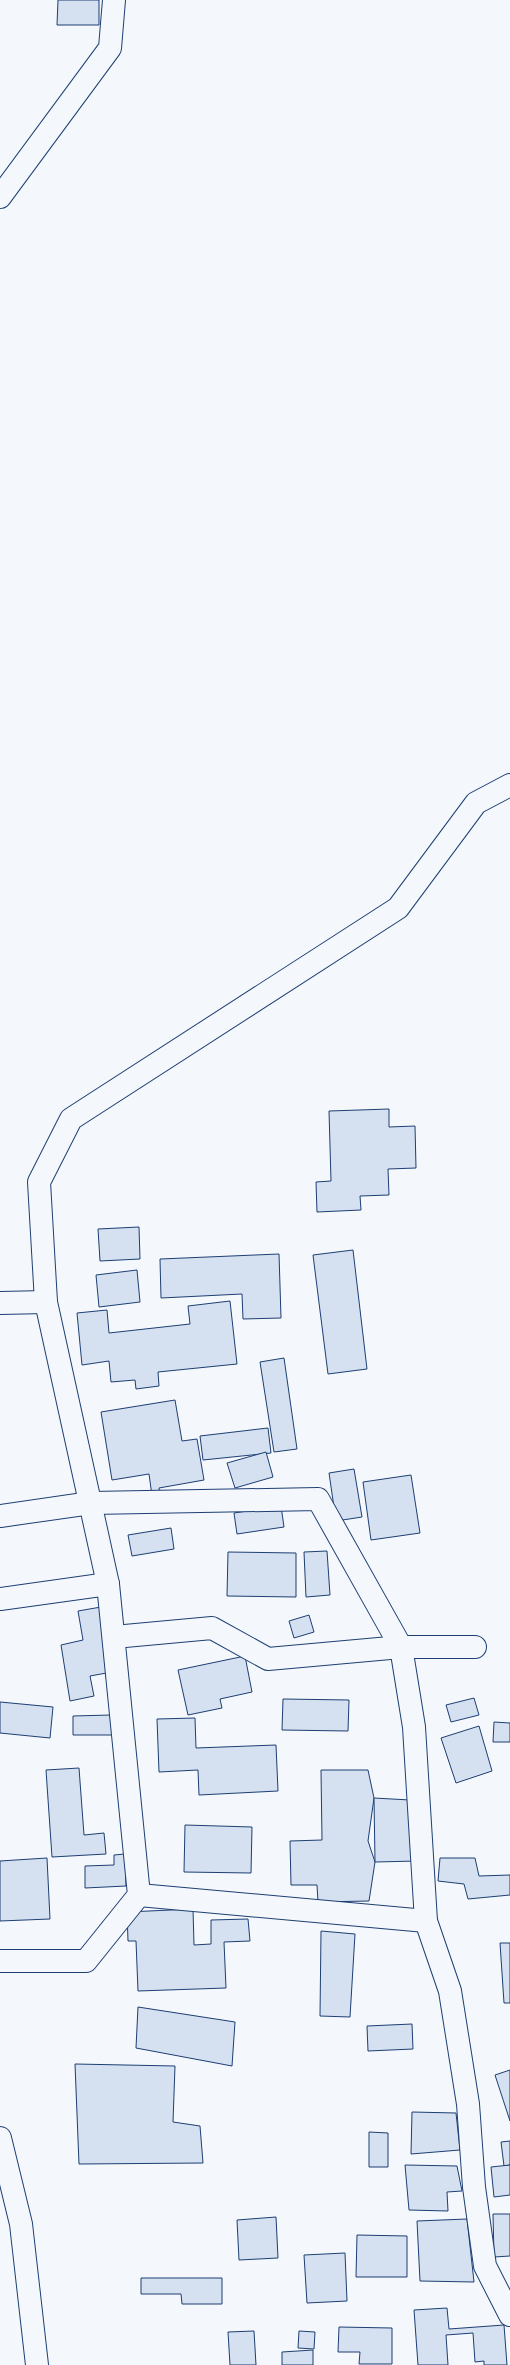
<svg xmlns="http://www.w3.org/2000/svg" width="510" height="2365" font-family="Barlow,sans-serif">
  <rect width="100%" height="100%" fill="#f4f7fb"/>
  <!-- building -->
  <g fill="#d5e0f0" stroke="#1d3f73">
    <polygon points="58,0 99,0 99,25 57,25"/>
    <polygon points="389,1109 389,1127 415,1126 416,1168 388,1169 389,1195 360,1196 361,1210 317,1212 316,1182 331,1181 329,1111"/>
    <polygon points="139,1227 140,1259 100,1261 98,1229"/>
    <polygon points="353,1250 367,1369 328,1374 313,1255"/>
    <polygon points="279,1254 281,1318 243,1319 242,1294 161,1298 160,1259"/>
    <polygon points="137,1270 140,1302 99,1307 96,1275"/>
    <polygon points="230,1301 237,1364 158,1372 159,1386 136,1389 135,1380 111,1382 109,1361 82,1365 77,1313 107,1310 109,1333 190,1324 188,1306"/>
    <polygon points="284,1358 297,1449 274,1452 260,1362"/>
    <polygon points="175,1400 182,1441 197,1439 204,1480 159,1488 160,1494 152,1496 149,1474 112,1480 101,1412"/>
    <polygon points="268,1428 271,1453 203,1460 200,1436"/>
    <polygon points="266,1452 273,1477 235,1488 227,1463"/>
    <polygon points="354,1469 362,1517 336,1521 329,1473"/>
    <polygon points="411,1475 420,1533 371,1540 363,1482"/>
    <polygon points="281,1506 284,1527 237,1534 234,1513"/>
    <polygon points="171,1528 174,1549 132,1556 128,1535"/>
    <polygon points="327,1551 330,1595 306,1597 304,1552"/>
    <polygon points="228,1552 296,1553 296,1597 227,1596"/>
    <polygon points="101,1607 112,1672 90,1676 94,1696 70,1701 61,1645 83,1640 78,1611"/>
    <polygon points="309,1615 314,1632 294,1638 289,1621"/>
    <polygon points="245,1656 252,1692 220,1699 222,1708 188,1715 178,1670"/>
    <polygon points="474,1698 479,1715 451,1722 446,1705"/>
    <polygon points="283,1699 349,1700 348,1731 282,1730"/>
    <polygon points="0,1702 53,1707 50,1738 0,1733"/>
    <polygon points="111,1715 112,1735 73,1735 73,1716"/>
    <polygon points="195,1718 196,1748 276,1745 278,1791 199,1795 198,1770 159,1772 157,1719"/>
    <polygon points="494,1722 510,1723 510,1742 493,1742"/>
    <polygon points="479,1726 492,1771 456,1783 441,1738"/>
    <polygon points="79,1768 84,1835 104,1833 106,1854 52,1857 46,1770"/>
    <polygon points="321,1770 368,1770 374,1798 368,1841 375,1862 369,1901 318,1902 317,1885 291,1885 290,1841 322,1840"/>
    <polygon points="374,1798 410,1800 417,1861 375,1862"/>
    <polygon points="185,1825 252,1827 251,1873 184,1872"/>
    <polygon points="125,1854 126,1886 85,1888 85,1866 114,1865 114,1855"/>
    <polygon points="47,1858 50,1919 0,1921 0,1861"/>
    <polygon points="440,1858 475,1858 479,1876 510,1875 510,1895 468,1899 464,1884 438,1881"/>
    <polygon points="193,1909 194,1945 211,1944 211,1920 248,1919 250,1941 224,1942 226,1988 138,1991 136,1941 128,1941 127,1912"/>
    <polygon points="321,1931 355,1934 350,2017 320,2016"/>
    <polygon points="500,1943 510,1943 510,2003 504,2003"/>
    <polygon points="138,2007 235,2022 232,2066 136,2048"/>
    <polygon points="412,2024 413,2049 368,2051 367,2026"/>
    <polygon points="75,2064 175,2066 173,2122 200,2126 203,2163 79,2164"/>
    <polygon points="510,2070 510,2121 495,2075"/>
    <polygon points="412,2112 456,2113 460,2150 411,2154"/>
    <polygon points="369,2132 388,2133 388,2167 369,2167"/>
    <polygon points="510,2141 510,2165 504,2166 501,2142"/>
    <polygon points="405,2165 457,2166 462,2191 447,2192 448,2211 409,2210"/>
    <polygon points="510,2165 510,2195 494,2197 491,2167"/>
    <polygon points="493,2214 510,2214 510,2256 494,2257"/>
    <polygon points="276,2217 278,2258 239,2260 237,2220"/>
    <polygon points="467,2219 474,2282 420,2281 417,2221"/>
    <polygon points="357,2235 407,2236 407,2277 356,2277"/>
    <polygon points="345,2253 347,2301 307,2303 304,2255"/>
    <polygon points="141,2278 222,2278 222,2304 182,2304 181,2294 141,2294"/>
    <polygon points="447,2308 449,2329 504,2325 507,2365 484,2365 484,2361 475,2362 473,2333 446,2335 448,2365 418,2365 414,2310"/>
    <polygon points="339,2327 392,2328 392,2364 359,2364 360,2352 338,2352"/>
    <polygon points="254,2331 256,2365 230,2365 228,2332"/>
    <polygon points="299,2331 315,2332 314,2349 298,2348"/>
    <polygon points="313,2350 313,2365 282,2365 282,2352"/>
  </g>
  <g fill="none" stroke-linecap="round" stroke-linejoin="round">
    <!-- street casing -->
    <g stroke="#1d3f73" stroke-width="24">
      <g id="street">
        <polyline points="0,197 110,48 114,0"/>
        <polyline points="0,1303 46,1302"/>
        <polyline points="0,1516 91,1503 318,1499 401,1647 414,1727 426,1921 450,1991 468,2104 474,2187 485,2266 510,2315"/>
        <polyline points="0,1599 108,1584"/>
        <polyline points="114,1637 212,1628 268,1659 401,1647 475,1647"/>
        <polyline points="139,1895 426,1921"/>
        <polyline points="0,1961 86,1961 139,1895 108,1584 46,1302 39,1182 71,1119 398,908 476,803 510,785"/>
        <polyline points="0,2138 21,2224 37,2365"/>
      </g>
    </g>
    <!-- street -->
    <use href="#street" stroke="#f4f7fb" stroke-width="22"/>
  </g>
</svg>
